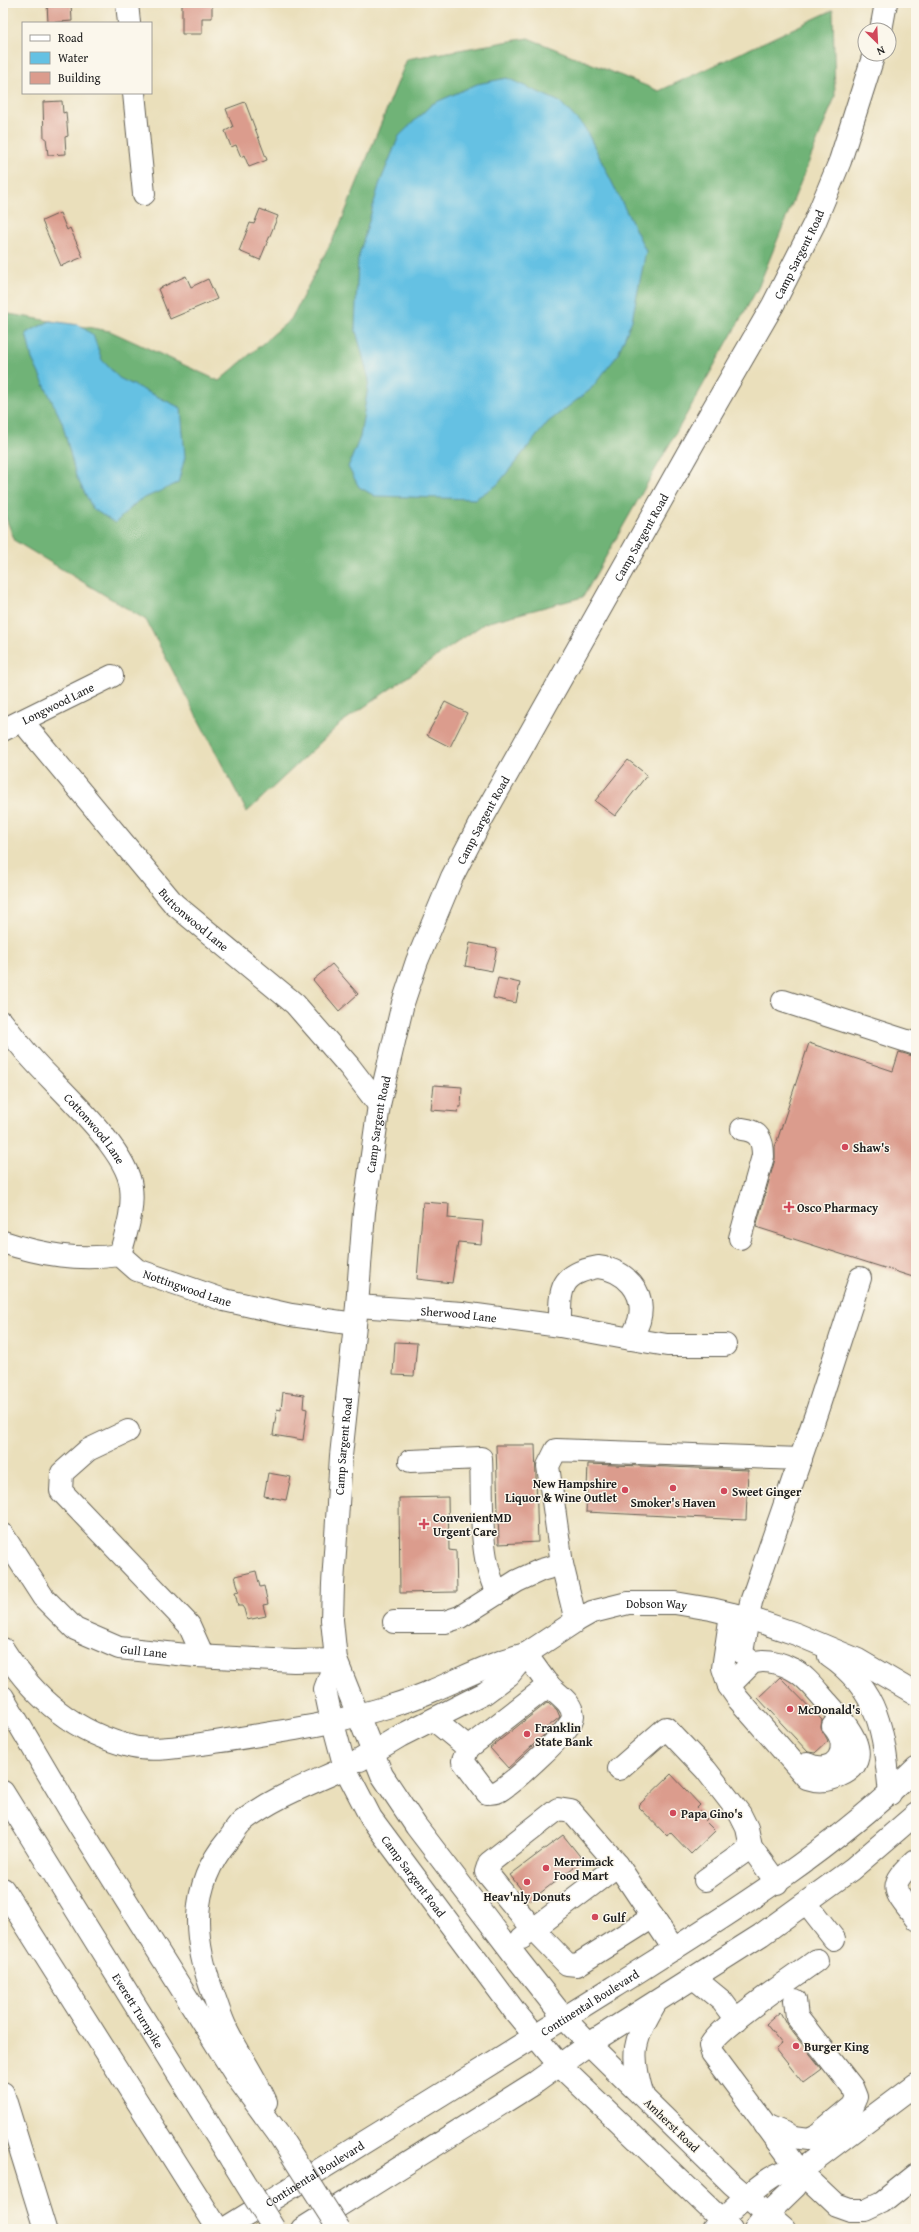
<svg xmlns="http://www.w3.org/2000/svg" width="919" height="2232" font-family="'Gentium Book Plus',serif">
  <rect width="100%" height="100%" fill="#fbf7ec"/>
  <filter id="ink" filterUnits="userSpaceOnUse"><feTurbulence type="fractalNoise" baseFrequency=".025" numOctaves="2"/><feDisplacementMap in="SourceGraphic" scale="8" xChannelSelector="R" yChannelSelector="G"/><feConvolveMatrix kernelMatrix="1 2 1 2 8 2 1 2 1" color-interpolation-filters="sRGB"/></filter>
  <filter id="wash" filterUnits="userSpaceOnUse"><feTurbulence type="fractalNoise" baseFrequency=".012" numOctaves="4" result="noise"/><feDisplacementMap in="SourceGraphic" scale="16" xChannelSelector="R" yChannelSelector="G"/><feGaussianBlur stdDeviation="0.9" result="paint"/><feColorMatrix in="noise" values="0 0 0 0 0 0 0 0 0 0 0 0 0 0 0 0 0 1.4 0 .05"/><feComposite in="paint" operator="in"/></filter>
  <g filter="url(#wash)">
    <rect width="100%" height="100%" fill="#eadfbb"/>
    <!-- forest -->
    <polygon fill="#70b377" stroke="#46684a" points="833,10 835,97 758,288 583,597 485,623 341,723 247,812 146,620 15,541 3,511 3,313 110,331 219,381 291,319 340,225 407,59 528,38 659,91"/>
    <!-- water -->
    <g fill="#65c1e3" stroke="#406e80">
      <polygon points="507,78 560,102 585,128 646,251 632,320 617,356 590,390 548,422 497,485 475,499 375,496 359,487 348,467 360,437 369,380 355,327 358,259 379,185 399,136 432,104 477,84"/>
      <polygon points="50,321 79,325 93,335 102,360 119,378 181,408 185,457 178,483 138,501 115,523 93,509 76,476 62,422 32,359 26,333"/>
    </g>
    <g id="blocks">
      <!-- building -->
      <g fill="#db9c8d">
        <polygon points="47,3 71,3 72,21 48,23"/>
        <polygon points="182,3 212,3 212,18 202,18 202,34 182,34"/>
        <polygon points="62,101 63,113 66,112 68,136 65,137 66,154 48,155 46,138 44,138 43,102"/>
        <polygon points="245,102 267,160 249,167 244,155 241,157 236,145 231,147 225,131 233,127 226,109"/>
        <polygon points="260,209 278,216 260,260 239,251 250,223 254,224"/>
        <polygon points="60,213 67,230 70,228 83,257 61,266 42,221"/>
        <polygon points="186,276 191,287 208,279 217,299 170,319 158,289"/>
        <polygon points="445,702 467,713 450,747 427,735"/>
        <polygon points="628,760 647,775 615,816 595,801"/>
        <polygon points="470,943 497,948 492,971 465,966"/>
        <polygon points="332,964 358,994 339,1011 313,980"/>
        <polygon points="498,978 520,983 516,1003 493,998"/>
        <polygon points="809,1043 893,1071 899,1052 916,1057 916,1278 756,1227 775,1159 775,1147"/>
        <polygon points="434,1085 462,1087 461,1107 459,1107 458,1112 431,1110"/>
        <polygon points="423,1202 449,1204 448,1218 483,1221 481,1244 458,1242 452,1283 417,1279"/>
        <polygon points="395,1342 417,1343 414,1376 393,1375"/>
        <polygon points="283,1392 304,1395 303,1408 307,1409 303,1440 273,1435 277,1409 281,1410"/>
        <polygon points="496,1445 535,1445 538,1542 499,1544"/>
        <polygon points="588,1464 748,1470 746,1520 586,1512"/>
        <polygon points="268,1473 291,1477 286,1500 264,1496"/>
        <polygon points="448,1497 449,1550 456,1551 457,1592 400,1593 399,1498"/>
        <polygon points="256,1571 260,1587 264,1586 268,1604 263,1605 266,1616 247,1620 244,1609 242,1606 238,1606 235,1592 239,1591 235,1576"/>
        <polygon points="780,1677 822,1720 821,1727 828,1741 815,1753 808,1752 758,1698"/>
        <polygon points="548,1702 557,1710 560,1717 544,1730 546,1733 544,1735 508,1768 490,1748"/>
        <polygon points="671,1774 700,1805 697,1808 707,1819 705,1821 715,1831 691,1854 670,1832 667,1836 638,1806"/>
        <polygon points="563,1835 583,1860 530,1901 510,1875"/>
        <polygon points="780,2012 787,2025 822,2069 803,2083 776,2049 782,2044 766,2024"/>
      </g>
    </g>
  </g>
  <g filter="url(#ink)">
    <use href="#blocks" fill-opacity="0" stroke="#646054" stroke-width="1"/>
    <g fill="none" stroke-linecap="round" stroke-linejoin="round">
      <!-- minor casing -->
      <g stroke="#646054" stroke-width="24">
        <g id="minor">
          <polyline points="127,3 129,23"/>
          <polyline points="881,30 886,3"/>
          <polyline points="134,93 144,194"/>
          <path id="s1" d="M22 721 174 904 295 1004 349 1066 379 1105"/>
          <path id="s2" d="M3 730 112 676"/>
          <polyline points="783,1001 916,1044"/>
          <path id="s3" d="M3 1023C13 1036 23 1049 34 1061 60 1090 127 1149 131 1187 134 1211 126 1232 120 1255"/>
          <path d="M740 1238 763 1156C763 1140 759 1131 742 1129"/>
          <path id="s4" d="M3 1242C42 1255 79 1261 120 1255L137 1270 224 1300 291 1315 355 1324"/>
          <path d="M598 1267C625 1270 647 1292 639 1321 637 1327 634 1333 631 1339L560 1326C560 1290 558 1274 598 1267Z"/>
          <path id="s5" d="M357 1306 462 1313 560 1326"/>
          <polyline points="631,1339 667,1345 725,1345"/>
          <polyline points="128,1431 88,1450 62,1473 61,1491 189,1625 203,1656"/>
          <path d="M410 1461 481 1458C483 1497 478 1558 497 1592"/>
          <path id="s6" d="M3 1535 43 1597 75 1629 119 1648 196 1656 294 1661 336 1660"/>
          <polyline points="576,1621 562,1564 548,1466 556,1450 801,1459"/>
          <polyline points="394,1622 445,1622 460,1617 517,1581 541,1570 562,1564"/>
          <path d="M829 1656C881 1691 884 1736 890 1794"/>
          <path id="s7" d="M336 1660 325 1689 329 1708 345 1768 371 1818 516 2013 560 2066 731 2229"/>
          <path d="M753 1662 729 1686 738 1699 807 1778C819 1782 827 1781 839 1776 881 1759 842 1719 825 1700 816 1690 805 1675 792 1669 783 1664 772 1661 763 1661 760 1661 756 1662 754 1662 749 1661 745 1656 742 1652L751 1602 817 1411 860 1278"/>
          <polyline points="729,1686 723,1668 731,1614"/>
          <path d="M343 1719C374 1711 405 1703 434 1690 465 1677 493 1662 526 1654"/>
          <path d="M434 1720 468 1748 463 1761 487 1793C491 1793 495 1793 499 1791 512 1783 574 1729 573 1716 572 1701 556 1694 547 1683 540 1674 533 1664 526 1654"/>
          <polyline points="468,1748 549,1685"/>
          <path id="s8" d="M360 1760 400 1736 485 1693 509 1675 526 1654 576 1621 592 1612 628 1603H675L711 1609 749 1618 796 1634 858 1660 916 1694"/>
          <path d="M807 1764C834 1777 854 1749 833 1726"/>
          <polyline points="619,1769 666,1728 706,1770 740,1814 747,1828 751,1847 777,1883"/>
          <path d="M916 1860C886 1887 894 1890 916 1919"/>
          <polyline points="618,1865 571,1811 558,1809 489,1863 486,1872 533,1929 567,1964 577,1965 653,1917"/>
          <polyline points="705,1880 751,1847"/>
          <polyline points="806,1903 834,1939"/>
          <polyline points="522,1938 618,1865 674,1949"/>
          <path d="M817 1960C796 1976 718 2027 710 2046L712 2053 800 2171 836 2205 850 2210H865L882 2202 916 2175"/>
          <polyline points="694,1978 722,2001 736,2020"/>
          <path d="M643 2096C630 2052 633 2042 656 2002"/>
          <polyline points="765,2125 794,2137 809,2139 817,2135 852,2106 856,2097 852,2087 797,2017 795,2000"/>
          <path d="M713 2229C726 2214 766 2176 784 2172 789 2170 795 2171 800 2171L916 2084"/>
          <polyline points="755,2229 766,2215 796,2186 800,2171"/>
          <path id="s9" d="M784 2229 732 2184 589 2044 564 2018 519 1961 416 1826 382 1775 336 1660 332 1620 333 1584 341 1456 357 1306 364 1212 379 1105 403 1003 417 961 452 877 483 817 694 442 773 305 814 224 840 161 874 54"/>
        </g>
      </g>
      <!-- major casing -->
      <g stroke="#646054" stroke-width="24">
        <g id="major">
          <path id="s10" d="M224 2229C354 2149 483 2069 612 1988 718 1921 826 1856 916 1768"/>
          <polyline points="302,2229 536,2082 589,2044 761,1935 852,1869 916,1814"/>
        </g>
      </g>
      <!-- highway casing -->
      <g stroke="#646054" stroke-width="24">
        <g id="highway">
          <path d="M3 1649C35 1699 75 1733 133 1747 156 1752 192 1745 215 1742 254 1736 293 1730 332 1722"/>
          <polyline points="3,1697 69,1809 238,2079 279,2135"/>
          <path id="s11" d="M3 1792 232 2161"/>
          <polyline points="3,1889 218,2229"/>
          <polyline points="3,2093 45,2229"/>
          <path d="M266 2102C255 2076 238 2053 226 2028 221 2018 218 2007 214 1996 193 1941 188 1888 228 1840 233 1834 237 1826 243 1821 274 1797 310 1784 345 1768"/>
        </g>
      </g>
      <!-- minor -->
      <use href="#minor" stroke="#fff" stroke-width="22"/>
      <!-- major -->
      <use href="#major" stroke="#fff" stroke-width="22"/>
      <!-- highway -->
      <use href="#highway" stroke="#fff" stroke-width="22"/>
      <!-- highway-bridge casing -->
      <g stroke="#646054" stroke-width="24" stroke-linecap="butt">
        <g id="highway-bridge">
          <polyline points="279,2135 339,2229"/>
          <polyline points="232,2161 274,2229"/>
        </g>
      </g>
      <!-- highway-bridge -->
      <use href="#highway-bridge" stroke="#fff" stroke-width="22"/>
    </g>
  </g>
  <!-- markers -->
  <g fill="#d1495b" stroke="#fbf7ec" stroke-width="1.5">
    <circle cx="845" cy="1147" r="4"/>
    <path d="M787 1201h4v4h4v4h-4v4h-4v-4h-4v-4h4z"/>
    <circle cx="673" cy="1488" r="4"/>
    <circle cx="625" cy="1490" r="4"/>
    <circle cx="724" cy="1491" r="4"/>
    <path d="M422 1518h4v4h4v4h-4v4h-4v-4h-4v-4h4z"/>
    <circle cx="790" cy="1709" r="4"/>
    <circle cx="527" cy="1734" r="4"/>
    <circle cx="673" cy="1813" r="4"/>
    <circle cx="546" cy="1868" r="4"/>
    <circle cx="527" cy="1882" r="4"/>
    <circle cx="595" cy="1917" r="4"/>
    <circle cx="796" cy="2046" r="4"/>
  </g>
  <g text-anchor="middle" dominant-baseline="central" stroke-width="3" stroke-linejoin="round" paint-order="stroke">
    <!-- street labels -->
    <g font-size="12" fill="#1c1c1c" stroke="#fbf7ec">
      <text stroke="none"><textPath href="#s9" startOffset="2243">Camp Sargent Road</textPath></text>
      <text stroke="none"><textPath href="#s9" startOffset="1919">Camp Sargent Road</textPath></text>
      <text stroke="none"><textPath href="#s2" startOffset="61">Longwood Lane</textPath></text>
      <text stroke="none"><textPath href="#s9" startOffset="1595">Camp Sargent Road</textPath></text>
      <text stroke="none"><textPath href="#s1" startOffset="263">Buttonwood Lane</textPath></text>
      <text stroke="none"><textPath href="#s9" startOffset="1271">Camp Sargent Road</textPath></text>
      <text stroke="none"><textPath href="#s3" startOffset="140">Cottonwood Lane</textPath></text>
      <text stroke="none"><textPath href="#s4" startOffset="195">Nottingwood Lane</textPath></text>
      <text stroke="none"><textPath href="#s5" startOffset="102">Sherwood Lane</textPath></text>
      <text stroke="none"><textPath href="#s9" startOffset="947">Camp Sargent Road</textPath></text>
      <text stroke="none"><textPath href="#s8" startOffset="343">Dobson Way</textPath></text>
      <text stroke="none"><textPath href="#s6" startOffset="192">Gull Lane</textPath></text>
      <text stroke="none"><textPath href="#s7" startOffset="241">Camp Sargent Road</textPath></text>
      <text stroke="none"><textPath href="#s10" startOffset="430">Continental Boulevard</textPath></text>
      <text stroke="none"><textPath href="#s11" startOffset="257">Everett Turnpike</textPath></text>
      <text transform="translate(672 2125) rotate(44)">Amherst Road</text>
      <text stroke="none"><textPath href="#s10" startOffset="106">Continental Boulevard</textPath></text>
    </g>
    <!-- poi labels -->
    <g font-size="12" font-weight="bold" fill="#1c1c1c" stroke="#fbf7ec" text-anchor="start">
      <text x="853" y="1147">Shaw's</text>
      <text x="797" y="1207">Osco Pharmacy</text>
      <text x="617" y="1483" text-anchor="end">New Hampshire<tspan x="617" dy="14">Liquor &amp; Wine Outlet</tspan></text>
      <text x="732" y="1491">Sweet Ginger</text>
      <text x="673" y="1502" text-anchor="middle">Smoker's Haven</text>
      <text x="433" y="1517">ConvenientMD<tspan x="433" dy="14">Urgent Care</tspan></text>
      <text x="798" y="1709">McDonald's</text>
      <text x="535" y="1727">Franklin<tspan x="535" dy="14">State Bank</tspan></text>
      <text x="681" y="1813">Papa Gino's</text>
      <text x="554" y="1861">Merrimack<tspan x="554" dy="14">Food Mart</tspan></text>
      <text x="527" y="1896" text-anchor="middle">Heav'nly Donuts</text>
      <text x="603" y="1917">Gulf</text>
      <text x="804" y="2046">Burger King</text>
    </g>
  </g>
  <!-- margin -->
  <rect width="919" height="2232" fill="none" stroke="#fbf7ec" stroke-width="16"/>
  <!-- legend -->
  <rect x="22" y="22" width="130" height="72" fill="#fbf7ec" stroke="#a29f99"/>
  <rect x="30" y="35" width="20" height="6" fill="#ffffff" stroke="#a29f99"/>
  <text x="58" y="42" font-size="12" fill="#1c1c1c">Road</text>
  <rect x="30" y="52" width="20" height="12" fill="#65c1e3" stroke="#a29f99"/>
  <text x="58" y="62" font-size="12" fill="#1c1c1c">Water</text>
  <rect x="30" y="72" width="20" height="12" fill="#db9c8d" stroke="#a29f99"/>
  <text x="58" y="82" font-size="12" fill="#1c1c1c">Building</text>
  <!-- north arrow -->
  <g transform="translate(877 42) rotate(156)"><circle r="19" fill="#fbf7ec" stroke="#a29f99"/>
  <path d="M0-3L7 15L0 10L-7 15Z" fill="#d1495b"/>
  <text y="-6" font-size="11" font-weight="bold" text-anchor="middle" fill="#1c1c1c">N</text>
  </g>
</svg>
